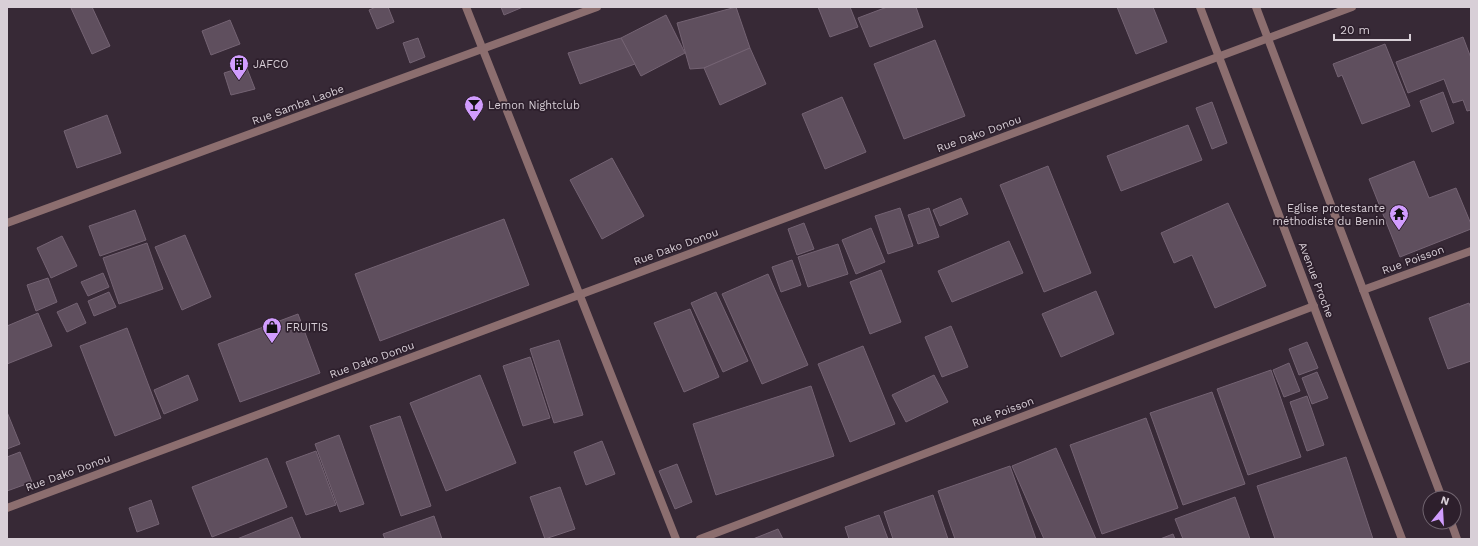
<svg xmlns="http://www.w3.org/2000/svg" width="1478" height="546" font-family="'Work Sans',sans-serif">
  <rect width="100%" height="100%" fill="#372936"/>
  <!-- building -->
  <g fill="#5f4f5e" stroke="#746373">
    <polygon points="74,7 92,7 110,46 92,54 71,8"/>
    <polygon points="376,7 388,7 394,22 377,29 369,10"/>
    <polygon points="501,7 523,7 504,15"/>
    <polygon points="736,7 750,48 704,68 690,69 677,23"/>
    <polygon points="818,7 850,7 858,27 830,37"/>
    <polygon points="887,7 916,7 923,27 870,47 858,18"/>
    <polygon points="1117,7 1153,7 1167,42 1136,54"/>
    <polygon points="666,15 685,53 641,76 621,38"/>
    <polygon points="230,20 240,44 211,55 202,31"/>
    <polygon points="1463,37 1471,58 1471,110 1467,111 1463,100 1453,103 1444,79 1408,93 1396,62"/>
    <polygon points="418,38 425,57 410,63 403,43"/>
    <polygon points="621,38 635,64 580,84 568,53"/>
    <polygon points="935,40 965,116 904,139 874,64"/>
    <polygon points="1385,44 1410,106 1362,124 1342,75 1338,77 1333,64"/>
    <polygon points="750,48 766,84 720,105 704,68"/>
    <polygon points="246,66 255,89 231,95 224,73"/>
    <polygon points="1443,92 1454,123 1432,132 1420,101"/>
    <polygon points="842,97 866,152 825,169 802,114"/>
    <polygon points="1212,102 1227,143 1212,149 1196,108"/>
    <polygon points="107,115 121,153 77,168 64,131"/>
    <polygon points="1188,125 1202,160 1121,191 1107,156"/>
    <polygon points="612,158 644,216 602,239 570,180"/>
    <polygon points="1414,161 1429,198 1456,188 1471,224 1471,229 1400,257 1369,179"/>
    <polygon points="1048,166 1091,273 1044,292 1000,185"/>
    <polygon points="961,198 968,214 940,226 933,210"/>
    <polygon points="1228,203 1266,286 1215,308 1192,255 1174,263 1161,233"/>
    <polygon points="900,208 913,246 888,254 875,216"/>
    <polygon points="929,208 939,237 918,244 908,215"/>
    <polygon points="135,210 146,240 100,256 89,226"/>
    <polygon points="504,219 529,285 380,341 355,274"/>
    <polygon points="804,223 814,249 797,255 788,229"/>
    <polygon points="871,228 885,262 856,274 842,240"/>
    <polygon points="185,235 211,297 182,310 155,247"/>
    <polygon points="62,236 77,266 51,278 37,248"/>
    <polygon points="1009,241 1023,273 952,302 938,271"/>
    <polygon points="147,243 163,289 119,304 103,258"/>
    <polygon points="838,244 848,274 808,287 798,257"/>
    <polygon points="792,260 801,285 781,292 772,267"/>
    <polygon points="881,270 901,322 870,334 850,282"/>
    <polygon points="103,273 109,287 88,296 81,282"/>
    <polygon points="768,274 808,365 762,384 722,294"/>
    <polygon points="48,278 57,302 36,311 27,285"/>
    <polygon points="1096,291 1114,334 1061,357 1042,314"/>
    <polygon points="109,292 116,307 94,316 88,301"/>
    <polygon points="716,292 748,361 723,372 691,303"/>
    <polygon points="77,303 86,323 67,332 57,312"/>
    <polygon points="1469,303 1471,309 1471,361 1448,369 1429,318"/>
    <polygon points="690,309 719,377 684,392 654,323"/>
    <polygon points="38,313 52,346 7,364 7,326"/>
    <polygon points="298,314 320,373 240,402 218,344"/>
    <polygon points="951,326 968,367 942,377 925,337"/>
    <polygon points="127,328 161,418 115,436 80,346"/>
    <polygon points="559,340 583,415 554,423 530,349"/>
    <polygon points="1307,342 1318,368 1299,375 1289,349"/>
    <polygon points="863,346 895,424 850,442 818,364"/>
    <polygon points="530,357 550,418 523,426 503,366"/>
    <polygon points="1289,363 1300,391 1284,397 1273,370"/>
    <polygon points="1271,370 1301,457 1248,475 1217,389"/>
    <polygon points="1317,372 1328,398 1312,404 1302,378"/>
    <polygon points="188,375 198,400 164,414 154,390"/>
    <polygon points="480,375 516,463 446,491 410,403"/>
    <polygon points="934,375 948,402 906,422 892,395"/>
    <polygon points="811,386 834,456 716,495 693,424"/>
    <polygon points="1212,392 1245,484 1183,505 1150,413"/>
    <polygon points="1307,396 1324,445 1307,451 1290,402"/>
    <polygon points="7,412 20,444 7,449"/>
    <polygon points="400,416 431,506 401,516 370,426"/>
    <polygon points="1146,418 1178,508 1102,534 1070,445"/>
    <polygon points="339,435 364,504 340,512 315,444"/>
    <polygon points="602,441 615,474 586,485 574,452"/>
    <polygon points="1056,448 1096,539 1044,539 1012,466"/>
    <polygon points="316,451 336,505 306,515 286,462"/>
    <polygon points="20,452 32,482 7,491 7,457"/>
    <polygon points="1346,457 1373,539 1275,539 1257,486"/>
    <polygon points="267,458 287,507 212,537 192,487"/>
    <polygon points="677,464 692,502 675,509 659,471"/>
    <polygon points="1010,466 1036,539 955,539 938,491"/>
    <polygon points="560,487 575,529 545,539 530,497"/>
    <polygon points="933,495 948,539 893,539 884,512"/>
    <polygon points="1235,497 1250,539 1183,539 1175,519"/>
    <polygon points="151,500 159,524 137,532 129,508"/>
    <polygon points="879,515 888,539 849,539 845,527"/>
    <polygon points="434,516 442,539 385,539 383,534"/>
    <polygon points="292,517 301,539 237,539"/>
    <polygon points="778,529 783,539 753,539"/>
    <polygon points="1173,534 1175,539 1160,539"/>
  </g>
  <g fill="none" stroke-linecap="round" stroke-linejoin="round">
    <!-- minor -->
    <g stroke="#8c6e6f" stroke-width="8">
      <polyline points="466,7 676,539"/>
      <polyline points="7,223 597,7"/>
      <polyline points="1363,290 1471,251"/>
      <polyline points="700,539 1314,306"/>
    </g>
    <!-- tertiary -->
    <g stroke="#8c6e6f" stroke-width="8">
      <polyline points="1200,7 1402,539"/>
      <polyline points="1256,7 1442,498"/>
      <polyline points="7,508 1352,7"/>
      <polyline points="1451,522 1457,539"/>
    </g>
  </g>
  <!-- icons -->
  <defs>
    <g id="building-pin" transform="scale(1)"><path d="M0 17L-7.5 6A9.5 9.5 0 1 1 7.5 6Z" fill="#d19dfe" stroke="#2d1f2c"/><path d="M-4-6H4V6H1V3H-1V6H-4ZM-2.5-4.3h1.7v1.8h-1.7ZM.8-4.3h1.7v1.8H.8ZM-2.5-1h1.7V.8h-1.7ZM.8-1h1.7V.8H.8Z" fill="#111"/></g>
    <g id="bar-pin" transform="scale(1)"><path d="M0 17L-7.5 6A9.5 9.5 0 1 1 7.5 6Z" fill="#d19dfe" stroke="#2d1f2c"/><path d="M-6-5H6L.8 .8V4.5H3.5V6h-7V4.5H-.8V.8Z" fill="#111"/></g>
    <g id="temple-pin" transform="scale(1)"><path d="M0 17L-7.5 6A9.5 9.5 0 1 1 7.5 6Z" fill="#d19dfe" stroke="#2d1f2c"/><path d="M0-6L5-2H3V0L6.5 2.5H4V6H1.5V3h-3V6H-4V2.5H-6.5L-3 0V-2H-5Z" fill="#111"/></g>
    <g id="shop-pin" transform="scale(1)"><path d="M0 17L-7.5 6A9.5 9.5 0 1 1 7.5 6Z" fill="#d19dfe" stroke="#2d1f2c"/><path d="M-5-2.5h2.3a2.7 3.5 0 0 1 5.4 0H5L5.5 6h-11ZM-1.5-2.5h3a1.5 2.3 0 0 0-3 0Z" fill="#111"/></g>
  </defs>
  <g fill-rule="evenodd">
    <use href="#building-pin" x="239" y="64"/>
    <use href="#bar-pin" x="474" y="105"/>
    <use href="#temple-pin" x="1399" y="214"/>
    <use href="#shop-pin" x="272" y="327"/>
  </g>
  <g text-anchor="middle" dominant-baseline="central" stroke-width="3.5" stroke-linejoin="round" paint-order="stroke">
    <!-- poi labels -->
    <g font-size="11" fill="#d8cfd7" stroke="#2d1f2c" text-anchor="start">
      <text x="253" y="64">JAFCO</text>
      <text x="488" y="105">Lemon Nightclub</text>
      <text x="1385" y="208" text-anchor="end">Eglise protestante<tspan x="1385" dy="13">méthodiste du Benin</tspan></text>
      <text x="286" y="327">FRUITIS</text>
    </g>
    <!-- street labels -->
    <g font-size="11" fill="#d8cfd7" stroke="#2d1f2c">
      <text transform="translate(298 105) rotate(-20)">Rue Samba Laobe</text>
      <text transform="translate(979 134) rotate(-20)">Rue Dako Donou</text>
      <text transform="translate(676 247) rotate(-20)">Rue Dako Donou</text>
      <text transform="translate(1413 260) rotate(-20)">Rue Poisson</text>
      <text transform="translate(1316 280) rotate(69)">Avenue Proche</text>
      <text transform="translate(372 360) rotate(-20)">Rue Dako Donou</text>
      <text transform="translate(1003 412) rotate(-21)">Rue Poisson</text>
      <text transform="translate(68 473) rotate(-20)">Rue Dako Donou</text>
    </g>
  </g>
  <!-- border -->
  <rect width="1478" height="546" fill="none" stroke="#d8cfd7" stroke-width="16"/>
  <!-- north arrow -->
  <g transform="translate(1442 510) rotate(18)"><circle r="19" fill="#2d1f2c" stroke="#716570"/>
  <path d="M0-3L7 15L0 10L-7 15Z" fill="#d19dfe"/>
  <text y="-6" font-size="11" font-weight="bold" text-anchor="middle" fill="#d8cfd7">N</text>
  </g>
  <!-- scale -->
  <path d="M1334 34v6h76v-6" fill="none" stroke="#d8cfd7" stroke-width="2"/>
  <text x="1340" y="34" font-size="12" fill="#d8cfd7" stroke="#2d1f2c" stroke-width="3" paint-order="stroke">20 m</text>
</svg>
